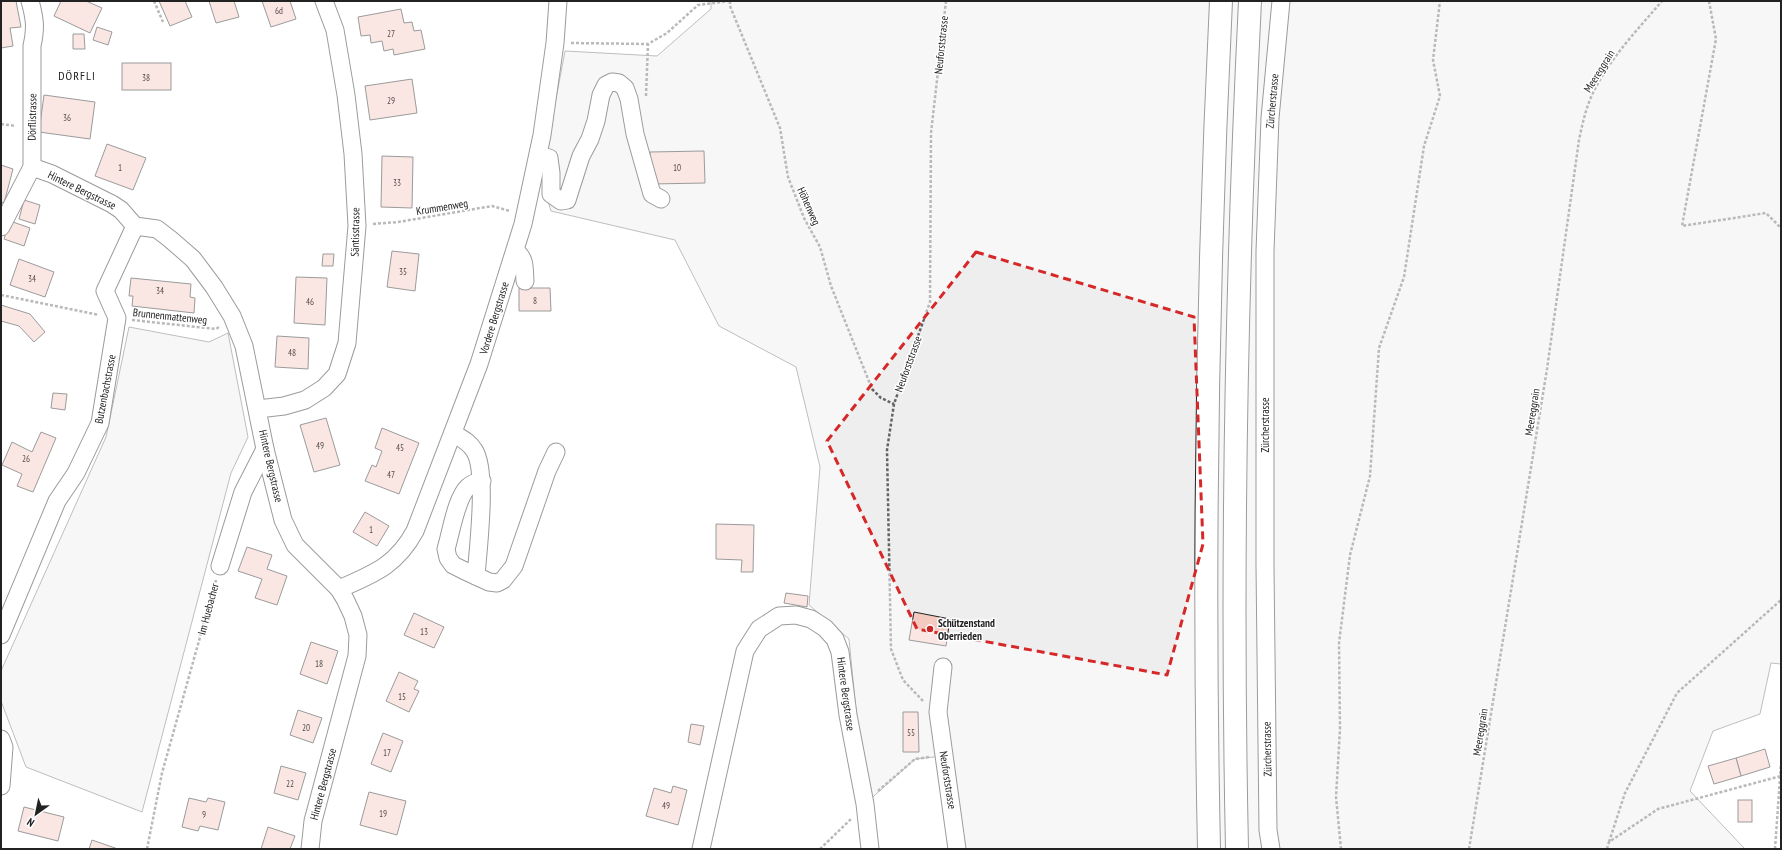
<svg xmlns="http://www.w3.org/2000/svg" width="1782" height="850" font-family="'PT Sans Narrow',sans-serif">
  <rect width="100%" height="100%" fill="#fff"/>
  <!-- green -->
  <g fill="#eee" stroke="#6f6f6f">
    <polygon points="711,1 1781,1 1781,664 1771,663 1760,714 1713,731 1690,791 1745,849 957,849 944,756 915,759 865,804 849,639 809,605 820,467 796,367 719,326 675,240 551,211 541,178 565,51 657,56 711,9"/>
    <polygon points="129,327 209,342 228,333 248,437 231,473 142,812 26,767 1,701 1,671 106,437"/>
  </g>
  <!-- building -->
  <g fill="#f3c9c0" stroke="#222">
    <polygon points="1,1 16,1 21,27 10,28 13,46 1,48"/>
    <polygon points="61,1 86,1 102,8 90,33 54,16"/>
    <polygon points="159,1 185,1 192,17 170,26"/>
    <polygon points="209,1 234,1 239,17 216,23"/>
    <polygon points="262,1 290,1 296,19 271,27"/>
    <polygon points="401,9 404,23 412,22 414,31 421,30 425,49 394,55 393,49 384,51 382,41 371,43 370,35 361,36 358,17"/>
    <polygon points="97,27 112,32 108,45 93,40"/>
    <polygon points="73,34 84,34 85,49 73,49"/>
    <rect x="122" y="63" width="49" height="27"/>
    <polygon points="412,79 417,113 370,120 365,86"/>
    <polygon points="44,95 95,102 90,139 39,132"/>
    <polygon points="107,144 146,158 133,190 95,176"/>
    <polygon points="704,151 705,183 651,184 650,152"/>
    <polygon points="382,156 413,157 412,208 381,207"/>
    <polygon points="1,165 13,169 4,203 1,202"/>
    <polygon points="24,200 40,205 35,224 19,219"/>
    <polygon points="10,221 30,228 24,246 4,239"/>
    <polygon points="392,251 419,254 415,291 387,287"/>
    <polygon points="323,254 334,254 333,266 322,266"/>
    <polygon points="19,259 54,272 45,297 10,285"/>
    <polygon points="296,277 327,278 325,325 294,323"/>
    <polygon points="131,278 191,284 190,297 195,298 194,313 132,306 133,296 129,296"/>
    <polygon points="519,288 550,288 551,311 519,311"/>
    <polygon points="1,305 30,314 45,332 34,342 19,326 1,321"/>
    <polygon points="277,336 309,338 308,369 275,367"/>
    <polygon points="53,393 67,394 65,410 51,408"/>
    <polygon points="326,418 340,465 314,472 300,425"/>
    <polygon points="382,428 419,443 399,494 365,481 372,465 376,467 382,451 375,448"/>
    <polygon points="41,432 56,438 33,492 17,486 22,474 2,465 12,442 32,452"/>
    <polygon points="365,512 389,526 377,546 353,532"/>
    <polygon points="716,524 754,525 753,572 741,572 742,560 716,559"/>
    <polygon points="247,547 272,555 267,569 287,576 277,605 255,598 262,579 238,571"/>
    <polygon points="786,593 808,596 807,607 784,603"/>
    <polygon points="914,612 950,619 946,646 909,640"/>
    <polygon points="414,613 444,627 434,648 404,635"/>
    <polygon points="311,642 338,651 327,684 300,674"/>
    <polygon points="399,672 418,681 414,689 419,691 409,712 386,701"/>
    <polygon points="298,710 322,718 313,743 290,735"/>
    <polygon points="903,712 918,712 919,752 903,752"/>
    <polygon points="691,724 704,726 700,745 688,742"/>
    <polygon points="383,733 403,741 391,772 371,764"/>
    <polygon points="1765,749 1770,767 1741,776 1736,758"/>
    <polygon points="1736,758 1741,776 1714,784 1708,766"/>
    <polygon points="281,766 306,773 298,800 274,793"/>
    <polygon points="673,786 687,790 678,825 646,816 654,788 671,793"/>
    <polygon points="369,792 406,801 397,835 360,825"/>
    <polygon points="189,798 206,802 208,798 225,802 218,830 200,826 198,831 182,827"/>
    <rect x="1738" y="800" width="14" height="22"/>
    <polygon points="24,807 64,817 58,841 18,831"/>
    <polygon points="268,827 295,836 290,849 261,849"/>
    <polygon points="92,840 118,849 89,849"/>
  </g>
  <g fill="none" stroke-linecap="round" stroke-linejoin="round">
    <!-- minor casing -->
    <g stroke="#222" stroke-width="19">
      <g id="minor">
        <polyline points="539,155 549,158 551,173 551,194 561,201 567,200 581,156 590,139 596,121 601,95 606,85 612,82 619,83 625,88 629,99 635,134 652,194 661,199"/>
        <polyline points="32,167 52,174 112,204 121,210 135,226 157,229 170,239 193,259 214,287 232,316 244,346 265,449 283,520 295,545 339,589 345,599 353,616 358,635 357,656 313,821 310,849"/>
        <path d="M1 227 32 167V46C36 28 35 19 30 1"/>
        <path d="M515 251C526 258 524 269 525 281"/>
        <polyline points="258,409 284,406 305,400 324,388 337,374 347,343 357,226 353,154 346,95 335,30 324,1"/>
        <path d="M453 433C461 438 469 442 474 450 488 470 478 549 476 576"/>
        <path d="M482 481C476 482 472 483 468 487 456 498 451 533 446 549L448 558 453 565 463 570 489 582 497 583 503 580 514 566 547 471 556 452"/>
        <polyline points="220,566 243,492 265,449"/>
        <path d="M339 589C373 574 396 566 415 531L479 364 523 224 542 135 555 43 558 1"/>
        <polyline points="1,635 57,501 76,473 100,423 117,318 105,291 135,226"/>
        <polyline points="943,667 938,712 957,849"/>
        <polyline points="1,739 4,747 1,786"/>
        <polyline points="701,849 745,651 759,629 779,616 796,615 811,619 825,628 835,639 840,652 848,715 865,804 870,849"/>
        <polyline points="1271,849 1268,830 1265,566 1265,251 1270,118 1281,1"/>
      </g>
    </g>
    <!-- highway casing -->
    <g stroke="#222" stroke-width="24">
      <g id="highway">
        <path d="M1209 849C1203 566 1207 283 1221 1"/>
        <path d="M1237 849C1231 566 1236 284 1250 1"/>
      </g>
    </g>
    <!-- path -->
    <g stroke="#646464" stroke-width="2.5" stroke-dasharray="3 2" stroke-linecap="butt">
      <polyline points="154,1 163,22"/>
      <polyline points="730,1 730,6 780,128 788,177 804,218 820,247 831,286 872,389 881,398 894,404"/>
      <polyline points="1709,1 1716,39 1682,226 1766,213 1781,228"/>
      <polyline points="571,43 648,44 667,33 698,5 730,1"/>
      <polyline points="646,96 648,44"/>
      <polyline points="1,124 16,126"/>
      <polyline points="373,224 398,222 492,206 510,211"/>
      <polyline points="1,295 99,315"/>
      <polyline points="132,320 216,329 219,327"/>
      <polyline points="923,701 903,680 891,649 887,450 894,404 930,302 931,133 946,1"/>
      <polyline points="878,791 915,759 929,757"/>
      <polyline points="1609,842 1625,793 1677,693 1781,600"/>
      <polyline points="147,849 162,773 216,580"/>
      <polyline points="820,849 851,819"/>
      <polyline points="1341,849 1336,797 1340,729 1339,643 1350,555 1370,476 1379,348 1404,277 1424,146 1440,96 1433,60 1440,1"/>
      <path d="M1469 849 1547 369 1579 140C1583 121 1587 103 1596 87 1613 55 1639 28 1662 1"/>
      <polyline points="1607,849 1609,842 1658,809 1781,776"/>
      <polyline points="1775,849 1781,764"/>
    </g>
    <!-- minor -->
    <use href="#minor" stroke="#fff" stroke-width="17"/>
    <!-- highway -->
    <use href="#highway" stroke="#fff" stroke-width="22"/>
  </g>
  <!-- marked area -->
  <path d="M0 0H1782V850H0ZM976 252 1194 317 1203 544 1167 675 917 629 827 441Z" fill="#fff" fill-opacity=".55" fill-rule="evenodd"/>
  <path fill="none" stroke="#d62828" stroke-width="3" stroke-dasharray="8 5" stroke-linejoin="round" d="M976 252 1194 317 1203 544 1167 675 917 629 827 441Z"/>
  <!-- markers -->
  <circle fill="#c62828" stroke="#fff" stroke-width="1.5" cx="930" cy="629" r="4"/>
  <g text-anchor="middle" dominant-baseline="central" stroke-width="3" stroke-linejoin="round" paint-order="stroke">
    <!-- number labels -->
    <g font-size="9" fill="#564c4a">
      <text x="279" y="10">6d</text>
      <text x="391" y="33">27</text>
      <text x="146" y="77">38</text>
      <text x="391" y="100">29</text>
      <text x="67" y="117">36</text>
      <text x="120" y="167">1</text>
      <text x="677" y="167">10</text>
      <text x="397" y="182">33</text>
      <text x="403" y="271">35</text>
      <text x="32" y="278">34</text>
      <text x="160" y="290">34</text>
      <text x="535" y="300">8</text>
      <text x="310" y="301">46</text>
      <text x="292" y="352">48</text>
      <text x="320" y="445">49</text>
      <text x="400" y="447">45</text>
      <text x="26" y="458">26</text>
      <text x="391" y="474">47</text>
      <text x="371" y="529">1</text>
      <text x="424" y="631">13</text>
      <text x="319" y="663">18</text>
      <text x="402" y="696">15</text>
      <text x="306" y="727">20</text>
      <text x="911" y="732">55</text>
      <text x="387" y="752">17</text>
      <text x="290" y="783">22</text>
      <text x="666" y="805">49</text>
      <text x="383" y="813">19</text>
      <text x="204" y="814">9</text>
    </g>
    <!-- street labels -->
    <g font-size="11" fill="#222" stroke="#fff">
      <text transform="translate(941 45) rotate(-84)">Neuforststrasse</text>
      <text transform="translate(1599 71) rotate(-58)">Meereggrain</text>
      <text transform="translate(1272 101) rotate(-85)">Zürcherstrasse</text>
      <text transform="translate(32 117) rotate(-89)">Dörflistrasse</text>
      <text transform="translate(82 190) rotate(26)">Hintere Bergstrasse</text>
      <text transform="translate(809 206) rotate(66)">Höhenweg</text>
      <text transform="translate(442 207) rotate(-9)">Krummenweg</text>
      <text transform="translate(355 232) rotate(-89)">Säntisstrasse</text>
      <text transform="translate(170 316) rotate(6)">Brunnenmattenweg</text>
      <text transform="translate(494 318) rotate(-73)">Vordere Bergstrasse</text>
      <text transform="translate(908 364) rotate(-70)">Neuforststrasse</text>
      <text transform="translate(105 389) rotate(-79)">Butzenbachstrasse</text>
      <text transform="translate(1532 412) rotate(-81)">Meereggrain</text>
      <text transform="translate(1265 425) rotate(-90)">Zürcherstrasse</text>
      <text transform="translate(271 466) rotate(77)">Hintere Bergstrasse</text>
      <text transform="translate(208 609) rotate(-75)">Im Huebacher</text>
      <text transform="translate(846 694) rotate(82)">Hintere Bergstrasse</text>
      <text transform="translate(1480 732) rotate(-81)">Meereggrain</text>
      <text transform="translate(1267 749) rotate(-91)">Zürcherstrasse</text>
      <text transform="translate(948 780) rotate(81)">Neuforststrasse</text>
      <text transform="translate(323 784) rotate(-75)">Hintere Bergstrasse</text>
    </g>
    <!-- poi labels -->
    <g font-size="11" font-weight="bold" fill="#222" stroke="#fff" text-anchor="start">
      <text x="938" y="623">Schützenstand<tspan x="938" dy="13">Oberrieden</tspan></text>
    </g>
    <!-- neighbourhood labels -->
    <g font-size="12" letter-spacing="1" fill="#222" stroke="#fff">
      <text x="77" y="75">DÖRFLI</text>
    </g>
  </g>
  <!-- border -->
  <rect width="1782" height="850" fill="none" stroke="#222222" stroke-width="4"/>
  <!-- north arrow -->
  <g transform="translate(36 814) rotate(213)" stroke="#ffffff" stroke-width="3" paint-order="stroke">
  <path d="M0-3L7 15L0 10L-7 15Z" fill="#222222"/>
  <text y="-6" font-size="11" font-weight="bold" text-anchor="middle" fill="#222222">N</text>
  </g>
</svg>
